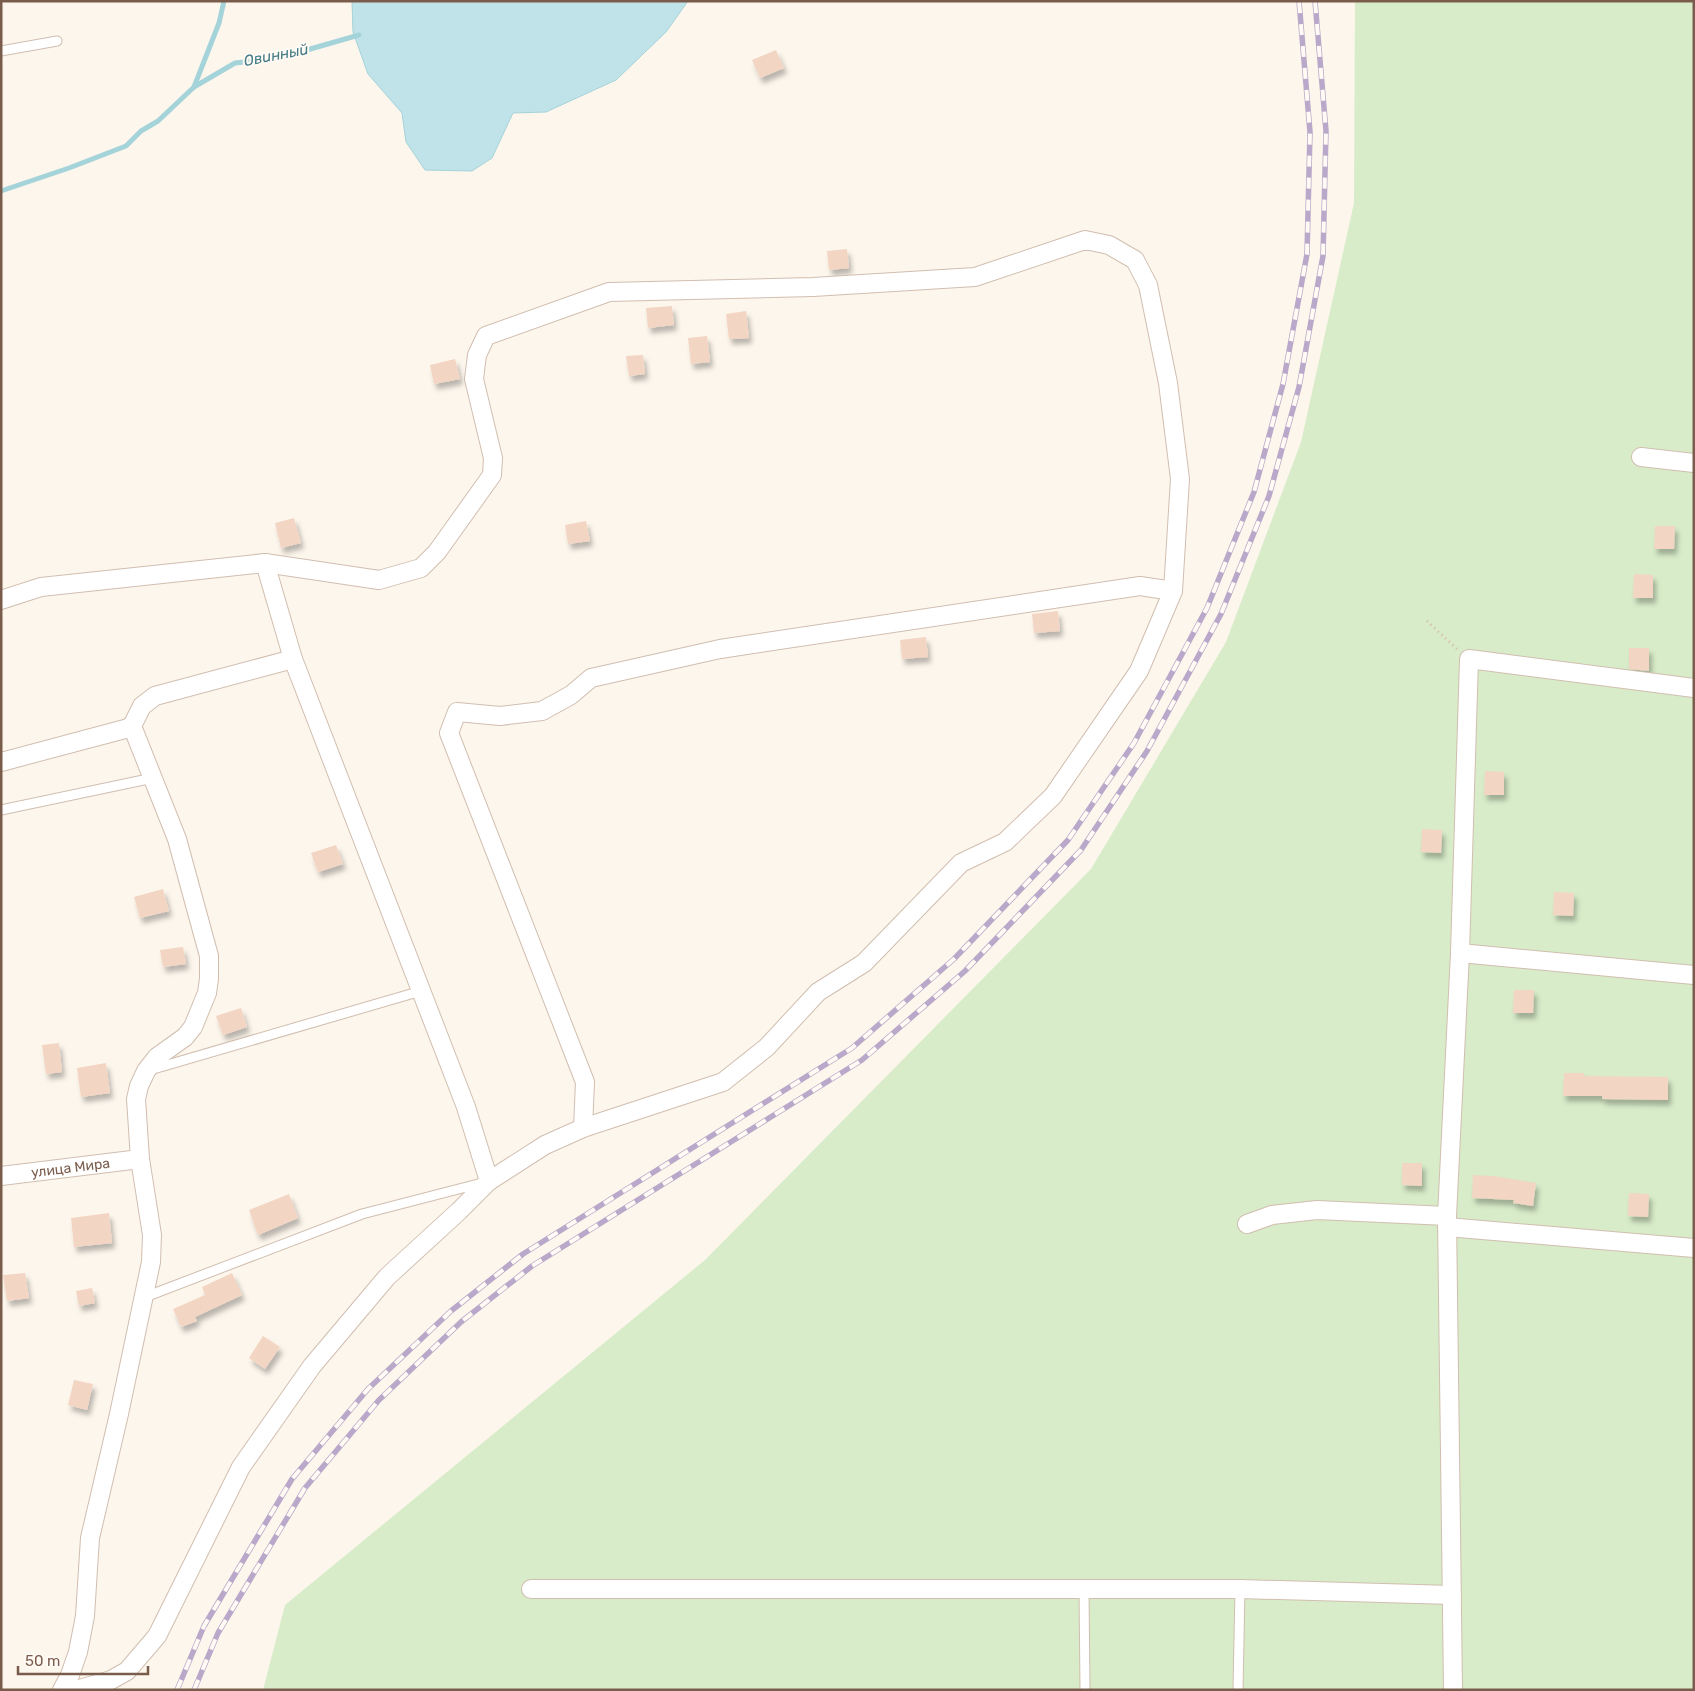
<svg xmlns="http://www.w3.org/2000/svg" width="1695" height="1691" font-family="Rubik,sans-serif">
  <defs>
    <filter id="shadow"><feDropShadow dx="3" dy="5.5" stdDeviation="2.5" flood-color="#0004"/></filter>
  </defs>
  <rect width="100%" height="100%" fill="#fdf6ec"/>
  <!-- green -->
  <polygon fill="#d8ecc9" points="1355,1 1694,1 1694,1690 263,1690 285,1605 705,1260 1091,869 1226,642 1301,442 1354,203"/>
  <!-- water -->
  <polygon fill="#bfe3e8" stroke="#a5d3da" points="352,1 688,1 666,32 616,80 546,112 513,113 492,158 472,171 425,170 406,142 402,113 368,74 353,32"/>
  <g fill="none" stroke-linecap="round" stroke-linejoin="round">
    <!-- stream -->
    <g stroke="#a5d3da" stroke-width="5">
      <polyline points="194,87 219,23 224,1"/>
      <polyline points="1,191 69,168 126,146 141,131 158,121 194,87 235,63 279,58 359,35"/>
    </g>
  </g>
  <!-- building -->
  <g fill="#f3d5c3" filter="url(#shadow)">
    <polygon points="776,50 784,68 760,78 752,60"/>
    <polygon points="847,249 849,268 829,270 827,251"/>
    <polygon points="672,306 674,325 648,328 646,308"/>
    <polygon points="746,311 749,338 729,339 726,314"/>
    <polygon points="707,336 710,362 691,364 688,338"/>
    <polygon points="643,355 645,374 629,376 626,356"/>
    <polygon points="455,359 460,379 434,384 430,365"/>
    <polygon points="294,518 301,543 281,548 275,523"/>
    <polygon points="586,521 590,541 568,544 565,525"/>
    <polygon points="1655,526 1675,526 1674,549 1654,549"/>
    <polygon points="1634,574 1653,575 1653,598 1633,598"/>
    <polygon points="1058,611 1060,631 1034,633 1032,614"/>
    <polygon points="926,637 928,657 902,659 900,640"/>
    <polygon points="1629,648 1649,648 1649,671 1629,669"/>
    <polygon points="1485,771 1504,772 1504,795 1484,795"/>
    <polygon points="1422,829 1442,830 1441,853 1421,852"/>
    <polygon points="336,845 343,864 318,872 311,853"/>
    <polygon points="163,889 169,911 140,918 134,897"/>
    <polygon points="1554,892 1574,893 1573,916 1553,915"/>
    <polygon points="183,947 186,964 163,967 160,950"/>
    <polygon points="1514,990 1534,990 1533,1013 1513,1013"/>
    <polygon points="241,1008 247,1027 223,1035 216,1016"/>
    <polygon points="59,1043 62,1072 46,1074 42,1045"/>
    <polygon points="106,1063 110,1093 81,1097 77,1068"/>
    <polygon points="1564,1073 1584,1073 1584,1076 1668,1077 1668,1100 1602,1099 1602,1096 1563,1096"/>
    <polygon points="1402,1163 1422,1163 1422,1186 1402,1185"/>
    <polygon points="1473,1175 1493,1176 1536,1183 1533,1206 1513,1203 1514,1200 1472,1198"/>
    <polygon points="1629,1193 1649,1194 1648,1217 1628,1216"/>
    <polygon points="289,1194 298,1218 258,1235 249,1210"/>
    <polygon points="109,1213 112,1243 74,1247 71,1218"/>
    <polygon points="25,1273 29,1298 7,1301 3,1275"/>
    <polygon points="232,1273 242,1295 195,1317 197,1321 181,1327 173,1309 205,1295 202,1287"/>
    <polygon points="92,1288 95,1303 79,1306 76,1291"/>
    <polygon points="263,1336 280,1347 265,1369 249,1358"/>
    <polygon points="74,1380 93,1384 87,1410 68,1405"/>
  </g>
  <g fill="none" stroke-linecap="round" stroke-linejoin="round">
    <!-- lane casing -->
    <g stroke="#d1beb0" stroke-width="11">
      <g id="lane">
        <polyline points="1,51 57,41"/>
        <polyline points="1,810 153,778"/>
        <polyline points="150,1070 421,991"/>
        <polyline points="145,1297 362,1214 482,1183"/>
        <polyline points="1084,1589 1085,1690"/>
        <polyline points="1238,1690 1240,1589"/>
      </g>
    </g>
    <!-- street casing -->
    <g stroke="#d1beb0" stroke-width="20">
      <g id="street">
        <polyline points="1641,457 1694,463"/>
        <polyline points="265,563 293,659 466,1107 489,1181"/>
        <polyline points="1,600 41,587 265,563 379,580 421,568 437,552 492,475 493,458 474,379 477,355 486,336 609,292 813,287 975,277 1085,240 1109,245 1135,260 1148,285 1168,383 1180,479 1173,591 1139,671 1053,796 1005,842 961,863 864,963 818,992 767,1047 723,1082 583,1128 545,1145 489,1181 459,1211 387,1277 312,1366 241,1467 157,1636 127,1671 111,1680 76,1690"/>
        <polyline points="1,762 125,729 132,726 142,706 155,696 293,659"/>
        <polyline points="1460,953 1694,975"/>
        <polyline points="583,1128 585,1082 449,733 457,712 500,716 542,711 571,695 591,678 720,649 1140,586 1173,591"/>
        <path id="s1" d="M1 1176 140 1159"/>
        <polyline points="1247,1224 1272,1215 1317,1210 1447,1216"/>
        <polyline points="1447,1227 1694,1248"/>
        <polyline points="531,1589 1240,1589 1452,1595"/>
        <polyline points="62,1690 70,1675 78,1652 85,1616 90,1538 119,1414 151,1262 152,1235 140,1159 136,1099 139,1086 146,1071 157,1057 185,1037 193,1027 207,993 209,979 209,956 177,839 132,726"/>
        <polyline points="1453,1690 1447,1216 1460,953 1469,659 1694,688"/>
      </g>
    </g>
    <!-- path -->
    <polyline stroke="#d9b8a5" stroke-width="3" stroke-dasharray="1 4" stroke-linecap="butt" points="1427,621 1457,649"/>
    <!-- lane -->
    <use href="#lane" stroke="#fff" stroke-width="9"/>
    <!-- street -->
    <use href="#street" stroke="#fff" stroke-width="18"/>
    <!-- rail casing -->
    <g stroke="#b9a8c9" stroke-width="5.5">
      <g id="rail">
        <polyline points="177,1690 204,1626 292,1479 368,1389 451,1311 523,1254 852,1048 954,959 1068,840 1134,743 1207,608 1254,492 1283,384 1307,254 1310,132 1299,1"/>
        <polyline points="194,1690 218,1633 305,1488 379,1400 461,1322 532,1266 862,1060 965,971 1081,850 1147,751 1221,614 1269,496 1299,387 1323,256 1326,131 1315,1"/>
      </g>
    </g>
    <!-- rail -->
    <use href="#rail" stroke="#fffaf3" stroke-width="4" stroke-dasharray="11" stroke-linecap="butt"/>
  </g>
  <g text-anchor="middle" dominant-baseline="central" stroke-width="4" stroke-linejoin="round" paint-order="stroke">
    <!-- street labels -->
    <g font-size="14" fill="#7a5c4d" stroke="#fffaf3">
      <text stroke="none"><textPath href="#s1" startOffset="70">улица Мира</textPath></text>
    </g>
    <!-- water labels -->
    <g font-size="15" font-style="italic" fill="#437c86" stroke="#fffaf3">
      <text transform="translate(276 55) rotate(-11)">Овинный</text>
    </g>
  </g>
  <!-- border -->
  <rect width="1695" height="1691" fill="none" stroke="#7a5c4d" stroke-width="5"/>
  <!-- scale -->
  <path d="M18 1666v8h130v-8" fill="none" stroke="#7a5c4d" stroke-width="2.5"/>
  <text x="25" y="1666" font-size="15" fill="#7a5c4d" stroke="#fffaf3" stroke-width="4" paint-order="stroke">50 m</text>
</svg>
